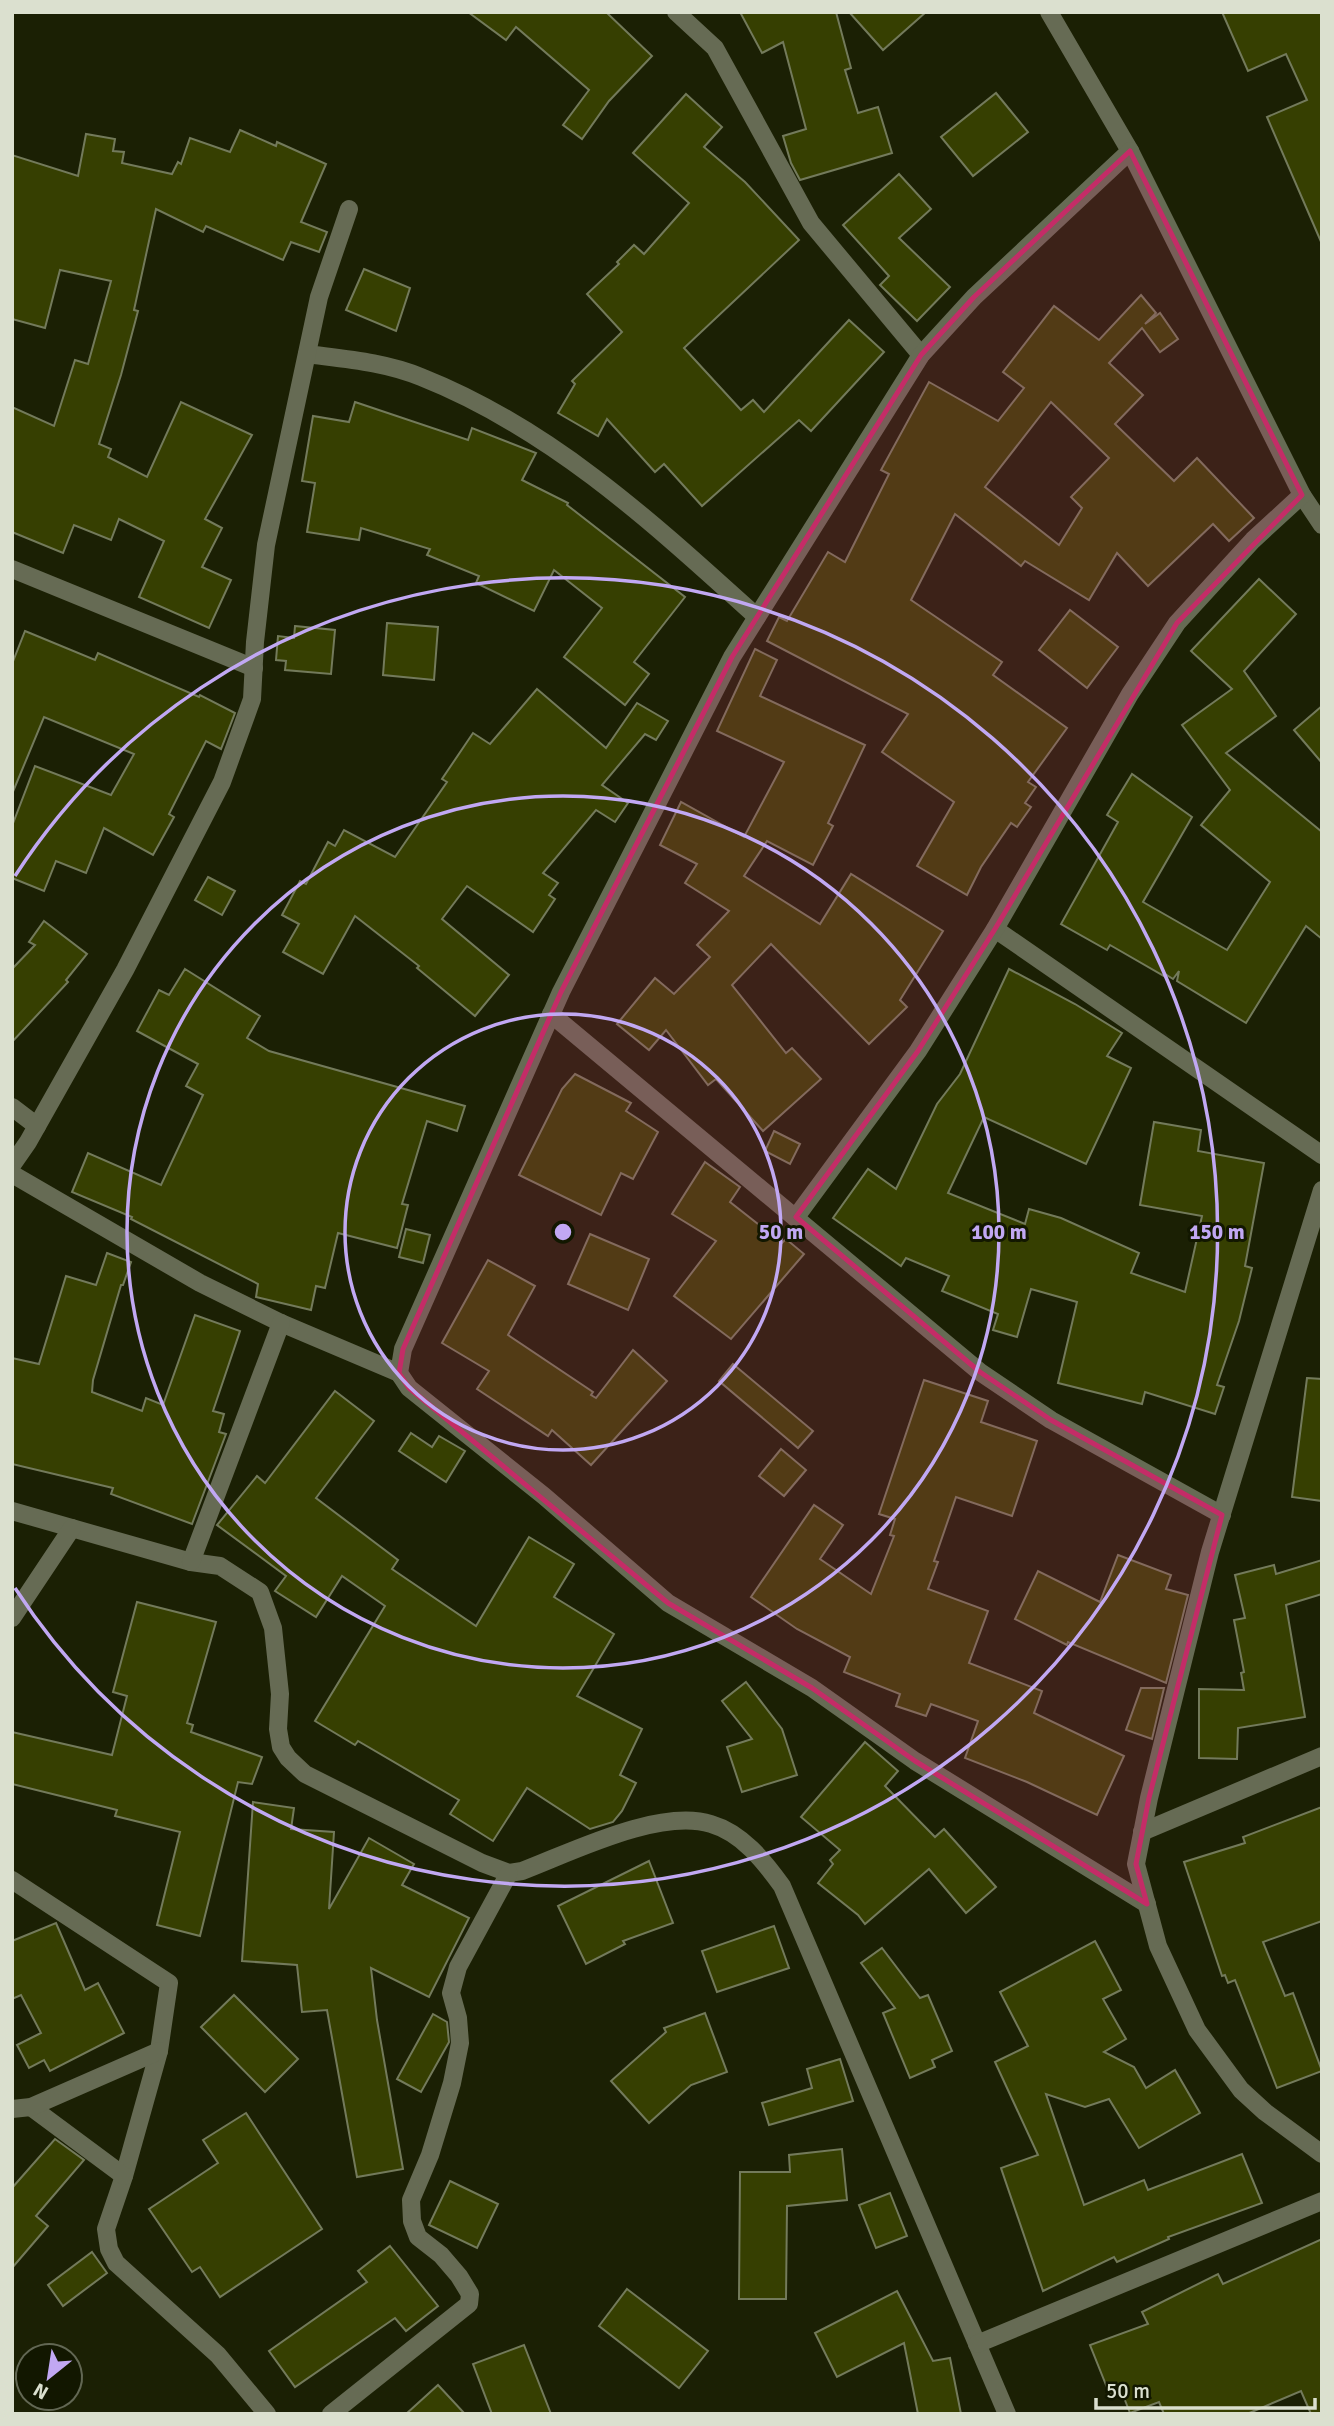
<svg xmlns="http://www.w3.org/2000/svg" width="1334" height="2426" font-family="Signika,sans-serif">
  <rect width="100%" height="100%" fill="#1b2004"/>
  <!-- building -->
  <g fill="#363f01" stroke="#737a5b" stroke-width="2" fill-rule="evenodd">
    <polygon points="468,12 606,12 652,56 609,101 582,139 563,125 589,90 516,27 506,40"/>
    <polygon points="740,12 836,12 851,68 845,70 858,113 878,107 892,153 800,180 791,163 783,136 806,129 783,42 762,53"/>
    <polygon points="849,12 926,12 883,50"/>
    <polygon points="1222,12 1322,12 1322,244 1267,117 1307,100 1286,54 1248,71"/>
    <polygon points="996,93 1028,132 973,176 941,137"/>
    <polygon points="686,94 722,127 704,147 745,182 799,240 684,348 741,410 753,400 764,412 849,320 884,352 811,431 799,420 702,506 664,464 655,472 607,419 598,436 558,413 575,384 572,381 622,332 587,294 619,264 617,262 634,245 644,254 689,203 633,153"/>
    <polygon points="240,130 276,146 277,142 326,164 301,222 327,232 319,252 291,242 283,260 206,226 203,232 156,209 134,310 138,311 121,375 99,444 111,449 108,457 147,477 181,402 252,435 205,519 222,528 202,567 231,580 209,628 139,597 164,541 119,519 111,540 74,525 63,553 12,532 12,407 54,426 75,360 88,364 111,281 60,270 45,328 12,319 12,155 78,176 86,134 115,139 113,151 124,152 122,163 172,174 178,162 181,164 190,138 230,152"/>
    <polygon points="899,174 931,209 899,238 950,287 917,321 880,285 889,276 843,225"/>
    <polygon points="364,269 410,288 396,331 346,310"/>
    <path d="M1141 295 1156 313 1145 324 1160 313 1178 339 1160 352 1142 328 1109 363 1143 395 1115 424 1174 481 1197 458 1254 518 1229 541 1213 524 1148 586 1117 553 1089 600 1025 561 1021 566 955 514 911 600 1002 662 993 675 1067 728 1028 782 1036 787 1025 803 1031 807 1017 827 1011 823 981 867 967 895 917 866 954 802 882 752 908 714 767 641 779 617 787 621 828 552 845 562 889 474 881 470 929 382 998 421 1024 388 1003 372 1054 306 1099 340ZM1051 402 1109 458 1071 497 1082 508 1059 545 985 487Z"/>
    <polygon points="355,402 468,440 472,428 536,453 522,480 568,503 567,505 685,597 634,662 649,674 625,705 564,657 602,608 554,570 534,611 476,583 479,576 427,555 430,549 361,528 359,540 307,532 315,483 302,481 313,416 349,422"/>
    <polygon points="1259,579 1296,614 1244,671 1276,716 1226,753 1322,832 1322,939 1306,926 1246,1023 1177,981 1179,971 1173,979 1165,974 1164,976 1110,945 1107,950 1061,924 1118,822 1107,815 1132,774 1192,817 1143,902 1227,950 1270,882 1201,825 1230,790 1182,725 1232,689 1191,651"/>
    <polygon points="1070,610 1118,647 1087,688 1039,650"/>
    <polygon points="387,623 438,627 434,680 383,675"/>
    <polygon points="295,626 335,630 331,674 285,670 286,661 276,660 278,636 294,638"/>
    <polygon points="25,631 95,660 98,653 199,697 200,695 235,713 221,749 206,741 169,814 174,817 153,855 104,828 86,873 56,861 44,891 12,878 12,826 35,766 111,795 134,754 44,717 12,794 12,664"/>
    <polygon points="755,649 777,660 760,696 865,745 828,823 833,826 813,865 767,841 744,876 820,924 851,874 943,931 900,1000 907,1007 869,1044 771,944 732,985 786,1053 792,1048 821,1079 763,1131 716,1079 708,1085 666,1030 649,1050 617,1024 655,978 674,994 710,957 697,945 729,911 685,883 697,864 660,845 681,802 744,837 784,762 717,731"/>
    <polygon points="537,689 606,748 637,703 668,721 656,740 645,734 602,785 628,803 615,822 596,810 543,873 558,883 549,895 555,899 533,932 467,886 442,919 509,975 475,1016 417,968 419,966 355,916 323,974 283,952 299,924 282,915 300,881 306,884 328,842 335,846 344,830 395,857 447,782 442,779 473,733 490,744"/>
    <polygon points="1322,706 1322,763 1294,730"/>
    <polygon points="208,877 235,891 222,915 195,900"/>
    <polygon points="44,921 87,954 66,980 68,982 12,1042 12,969 35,945 29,942"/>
    <polygon points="185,969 260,1016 247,1038 269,1051 465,1106 457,1131 427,1121 402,1204 408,1205 397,1248 338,1233 325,1288 316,1286 311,1310 256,1297 258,1284 131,1219 132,1217 72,1192 88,1153 161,1185 203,1095 186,1086 198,1064 137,1031 159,990 169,995"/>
    <polygon points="1009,969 1075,1004 1122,1033 1107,1056 1131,1068 1086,1164 984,1117 948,1193 1025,1224 1029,1209 1061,1218 1139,1253 1131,1273 1185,1292 1202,1216 1140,1205 1154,1122 1201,1130 1198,1151 1264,1163 1245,1266 1252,1268 1239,1321 1217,1385 1224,1387 1215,1414 1145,1392 1142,1404 1058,1383 1077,1302 1031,1289 1017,1337 993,1330 998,1314 942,1291 949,1276 906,1258 901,1266 833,1218 868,1169 896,1189 937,1104 960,1074"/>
    <polygon points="575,1074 631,1103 626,1111 658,1132 633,1179 621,1173 601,1215 519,1175 562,1089"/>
    <polygon points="774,1131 800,1144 790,1164 765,1151"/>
    <polygon points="705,1162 740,1187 730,1202 782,1243 786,1239 804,1254 731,1339 674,1296 716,1241 672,1214"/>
    <polygon points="406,1229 430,1235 423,1263 399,1257"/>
    <polygon points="590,1234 649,1259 628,1310 568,1284"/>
    <polygon points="107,1253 131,1262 123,1285 121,1285 93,1380 92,1392 142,1411 146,1398 163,1405 195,1315 240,1331 213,1411 224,1414 219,1432 226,1434 192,1524 111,1494 113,1488 12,1464 12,1358 39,1364 66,1276 96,1285"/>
    <polygon points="488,1260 535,1286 508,1335 593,1392 591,1395 596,1398 633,1350 667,1381 591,1465 552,1430 548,1436 477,1389 489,1371 442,1343"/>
    <polygon points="733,1364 813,1431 798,1448 719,1381"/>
    <polygon points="1307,1378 1322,1379 1322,1501 1292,1497"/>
    <polygon points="924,1380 988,1401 981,1422 1037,1441 1012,1516 956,1497 934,1561 938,1562 928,1589 988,1611 969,1663 1042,1691 1034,1713 1124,1756 1097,1815 1027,1782 965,1758 978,1721 931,1704 926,1716 896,1706 900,1694 844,1672 850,1657 797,1629 751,1597 814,1505 843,1525 820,1559 871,1594 894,1536 890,1535 895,1519 879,1514"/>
    <polygon points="335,1391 374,1421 316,1498 398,1560 392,1569 476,1626 529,1537 574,1564 554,1597 614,1634 577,1696 642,1729 620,1775 636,1783 622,1811 613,1822 590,1829 527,1788 493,1841 450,1814 459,1800 358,1741 355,1745 315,1721 385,1606 342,1576 316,1617 275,1591 286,1576 217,1525 257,1476 265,1483"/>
    <polygon points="411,1433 432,1447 439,1436 465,1451 446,1482 399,1451"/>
    <polygon points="781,1449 806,1470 784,1496 759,1476"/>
    <polygon points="1118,1555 1171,1575 1166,1589 1188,1595 1166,1683 1068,1642 1067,1645 1015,1619 1038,1571 1100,1602"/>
    <polygon points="1322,1560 1322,1594 1286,1605 1305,1717 1238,1728 1237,1759 1199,1758 1199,1689 1244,1690 1241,1673 1244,1672 1234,1620 1245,1618 1235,1575 1274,1565 1276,1574"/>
    <polygon points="137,1602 216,1622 187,1723 193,1725 191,1732 262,1757 252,1784 238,1782 200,1936 157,1925 180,1832 115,1816 117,1810 12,1784 12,1732 112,1755 127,1696 113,1692"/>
    <polygon points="746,1682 782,1729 797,1775 742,1792 727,1747 752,1739 722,1701"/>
    <polygon points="1141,1688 1164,1688 1152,1739 1126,1730"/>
    <polygon points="865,1742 898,1771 885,1786 935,1837 944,1829 996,1887 966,1913 929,1869 865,1924 858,1915 818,1883 833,1864 830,1860 840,1850 801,1817"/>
    <polygon points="253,1802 294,1808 291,1829 334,1832 329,1909 369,1838 414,1864 402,1885 469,1918 429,1997 371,1968 377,2020 403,2169 357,2177 327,2010 302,2012 297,1965 242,1961"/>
    <polygon points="1322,1807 1322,1921 1263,1942 1285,1996 1293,1993 1322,2071 1277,2088 1235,1980 1228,1983 1225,1975 1222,1976 1184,1862 1245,1843 1243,1837"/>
    <polygon points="649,1861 673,1923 623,1941 625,1944 586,1964 558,1906"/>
    <polygon points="56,1923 85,1990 98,1983 124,2033 50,2071 44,2060 29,2068 17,2045 41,2033 21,1995 12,1999 12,1941"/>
    <polygon points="774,1926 789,1968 717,1992 702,1951"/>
    <polygon points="1095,1941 1121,1990 1103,1999 1126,2039 1104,2052 1134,2067 1146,2088 1175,2070 1200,2113 1139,2148 1109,2099 1085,2107 1046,2094 1084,2205 1144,2180 1148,2190 1242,2154 1262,2203 1168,2237 1169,2239 1117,2262 1114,2257 1043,2291 1001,2168 1038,2155 995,2062 1028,2046 1000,1992"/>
    <polygon points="882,1948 920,1998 928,1995 952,2051 932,2060 935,2067 910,2078 883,2013 895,2008 861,1963"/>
    <polygon points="234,1995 298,2059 265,2092 201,2027"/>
    <polygon points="705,2013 727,2072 691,2085 649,2123 611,2081 666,2032 664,2028"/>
    <polygon points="433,2014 447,2022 449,2042 421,2092 397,2079"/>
    <polygon points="840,2059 853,2101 769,2125 762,2103 812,2088 807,2069"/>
    <polygon points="246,2113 322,2229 220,2297 200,2267 192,2272 149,2209 218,2163 203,2140"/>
    <polygon points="55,2139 84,2160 36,2216 48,2226 12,2268 12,2188"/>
    <polygon points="842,2149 847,2200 787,2206 786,2299 739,2299 740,2172 790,2172 789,2155"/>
    <polygon points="450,2181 498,2204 477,2248 429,2225"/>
    <polygon points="890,2193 907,2236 876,2248 859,2205"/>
    <polygon points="1322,2239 1322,2414 1311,2414 1301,2391 1247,2414 1164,2414 1159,2402 1130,2413 1121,2390 1110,2395 1090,2345 1148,2324 1142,2312 1218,2274 1223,2284"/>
    <polygon points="390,2246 438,2306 406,2331 395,2318 295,2387 269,2351 367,2282 358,2271"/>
    <polygon points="92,2252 107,2273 63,2306 48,2285"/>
    <polygon points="627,2289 708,2351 679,2388 599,2326"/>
    <polygon points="897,2291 933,2361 950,2358 961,2414 918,2414 904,2343 837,2377 815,2333"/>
    <polygon points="524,2345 551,2414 492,2414 473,2364"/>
    <polygon points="438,2385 465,2414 406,2414"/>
  </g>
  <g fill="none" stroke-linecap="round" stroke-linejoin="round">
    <!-- minor -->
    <g stroke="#666b54" stroke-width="18">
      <polyline points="676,12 715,48 811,223 921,355"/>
      <polyline points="1049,12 1130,151 1302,495 1322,525"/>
      <polyline points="1130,151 974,297 921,355 757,617 732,657 561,992 403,1349 399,1373 409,1388 544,1496 668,1603 812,1688 915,1761 1147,1904"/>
      <path d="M307 354C345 359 385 362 421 377 552 429 654 524 757 617"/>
      <polyline points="12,569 254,668"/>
      <polyline points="995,929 1322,1155"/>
      <polyline points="551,1014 980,1372 1051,1420 1222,1515"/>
      <polyline points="12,1107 37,1126"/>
      <polyline points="12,1165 28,1142 125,970 222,782 252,699 255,642 266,545 319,297 349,209"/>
      <polyline points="12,1174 200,1283 281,1323 399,1373"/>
      <polyline points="1322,1190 1210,1552 1149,1798 1136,1864 1158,1946 1197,2030 1241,2090 1265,2112 1322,2154"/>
      <polyline points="796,1217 918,1051 995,929 1130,694 1177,623 1253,540 1302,495"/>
      <path d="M12 1511 191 1562 220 1566 260 1592 273 1628 280 1694 278 1729 281 1747 288 1758 305 1774 482 1863 509 1873 522 1871C572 1852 659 1808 711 1824 742 1833 764 1861 782 1886L1007 2414"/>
      <polyline points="191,1562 281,1323"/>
      <polyline points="12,1618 72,1528"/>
      <polyline points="1142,1832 1322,1756"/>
      <polyline points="12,1880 169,1983 159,2051 124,2176 106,2229 109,2249 116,2263 218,2355 267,2414"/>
      <polyline points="31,2107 124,2176"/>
      <polyline points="12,2109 31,2107 159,2051"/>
      <polyline points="977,2344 1322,2201"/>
      <polyline points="331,2414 469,2304 470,2294 459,2276 441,2255 418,2237 412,2221 411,2200 430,2155 452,2083 460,2043 458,2018 451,1993 458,1967 509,1873"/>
    </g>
  </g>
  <!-- marked area -->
  <path fill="#c42c67" fill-opacity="0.2" stroke="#c42c67" stroke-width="5" stroke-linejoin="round" d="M1130 151 1302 495 1177 623 995 929 918 1051 796 1217 980 1372 1051 1420 1222 1515 1149 1798 1136 1864 1147 1904 915 1761 812 1688 668 1603 409 1388 399 1373 403 1349 561 992 732 657 921 355 974 297Z"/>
  <!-- distance rings -->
  <g fill="none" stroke="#c1a8f3" stroke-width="3.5">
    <circle cx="563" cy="1232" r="218"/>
    <circle cx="563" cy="1232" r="436"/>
    <path d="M15 876A654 654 0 1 1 15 1588"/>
  </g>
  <circle cx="563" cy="1232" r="10" fill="#c1a8f3" stroke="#121700" stroke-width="3.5"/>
  <g font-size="21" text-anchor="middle" font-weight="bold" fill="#c1a8f3" stroke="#121700" stroke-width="6" stroke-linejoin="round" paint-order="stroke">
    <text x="781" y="1239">50 m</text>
    <text x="999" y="1239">100 m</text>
    <text x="1217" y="1239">150 m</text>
  </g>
  <!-- border -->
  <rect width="1334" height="2426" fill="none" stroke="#dbe0cf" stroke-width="28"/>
  <!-- north arrow -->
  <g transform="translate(49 2377) rotate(210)"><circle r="33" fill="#121700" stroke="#626753" stroke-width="2"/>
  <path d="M0-5L12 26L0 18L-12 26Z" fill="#c1a8f3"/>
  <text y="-10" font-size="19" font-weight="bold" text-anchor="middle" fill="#dbe0cf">N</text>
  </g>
  <!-- scale -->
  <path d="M1096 2398v10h219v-10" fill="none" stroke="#dbe0cf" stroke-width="3.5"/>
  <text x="1106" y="2398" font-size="21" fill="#dbe0cf" stroke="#121700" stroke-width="5" paint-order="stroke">50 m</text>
</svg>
